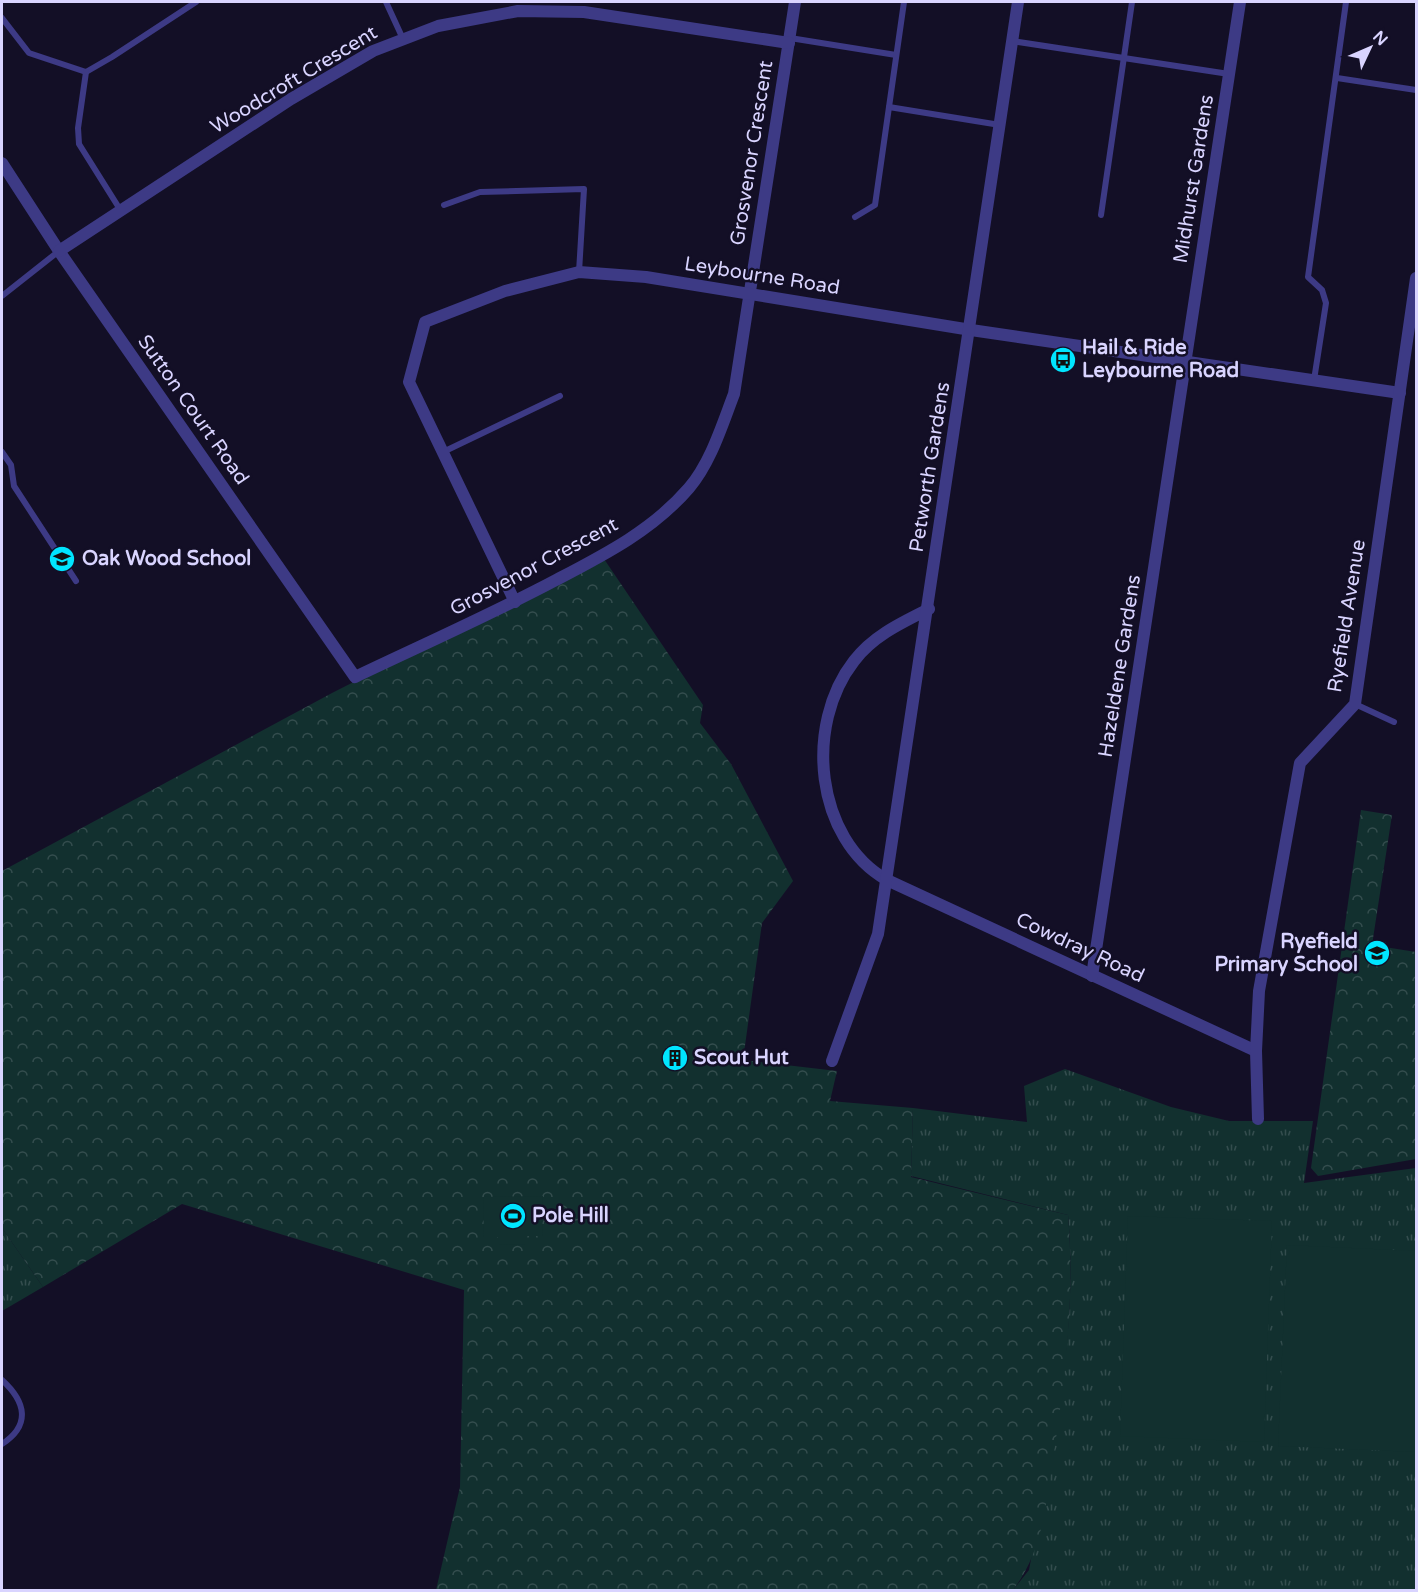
<svg xmlns="http://www.w3.org/2000/svg" width="1418" height="1592" font-family="'Varela Round',sans-serif">
  <defs>
    <pattern id="grass-tufts" width="24" height="20" patternUnits="userSpaceOnUse" patternTransform="scale(1.5)"><rect width="24" height="20" fill="#12302f"/><path d="M3 7l-1-3M5 7V3M7 7l1-3M15 17l-1-3M17 17v-4M19 17l1-3" fill="none" stroke="#344d4e"/></pattern>
    <pattern id="forest-crowns" width="20" height="18" patternUnits="userSpaceOnUse" patternTransform="scale(1.5)"><rect width="20" height="18" fill="#12302f"/><path d="M2 6a3 3 0 1 1 6 0M12 15a3 3 0 1 1 6 0" fill="none" stroke="#344d4e"/></pattern>
  </defs>
  <rect width="100%" height="100%" fill="#130f26"/>
  <!-- grass -->
  <g fill="url(#grass-tufts)">
    <path d="M1065 1069 1171 1107 1229 1121H1313L1304 1183 1416 1168V1590H1013L1029 1570C1051 1452 1079 1336 1068 1215L911 1176 913 1108 1027 1122 1024 1086Z"/>
    <polygon points="2,1228 43,1287 2,1311"/>
  </g>
  <!-- forest -->
  <g fill="url(#forest-crowns)">
    <path d="M602 556 703 705 700 723 731 764 793 881 762 923 743 1060 837 1071 830 1101 913 1108 911 1177 1068 1215C1075 1295 1066 1373 1054 1452 1046 1501 1044 1550 1013 1590H436L460 1487 464 1290 182 1204 43 1287 2 1228V871L332 693Z"/>
    <polygon points="1361,810 1392,815 1372,945 1416,952 1416,1159 1318,1176 1311,1168"/>
  </g>
  <!-- garden -->
  <g fill="#12302f">
    <polygon points="543,1196 542,1236 526,1236 526,1244 498,1245 498,1237 484,1237 483,1197"/>
    <polygon points="1128,1216 1272,1221 1264,1442 1120,1436"/>
    <polygon points="1287,1245 1416,1251 1416,1452 1278,1446"/>
  </g>
  <g fill="none" stroke-linecap="round" stroke-linejoin="round">
    <!-- service -->
    <g stroke="#3d3a85" stroke-width="6">
      <polyline points="386,2 403,39"/>
      <polyline points="2,18 29,53 86,72 112,57 196,2"/>
      <polyline points="790,38 896,55"/>
      <polyline points="1012,41 1229,74"/>
      <polyline points="86,72 78,128 79,144 121,211"/>
      <polyline points="1337,78 1416,90"/>
      <polyline points="889,107 1000,125"/>
      <polyline points="444,205 480,192 584,189 579,272"/>
      <polyline points="1101,215 1132,2"/>
      <polyline points="855,217 875,205 904,2"/>
      <polyline points="2,296 59,251"/>
      <polyline points="1314,380 1326,303 1322,290 1308,277 1346,2"/>
      <polyline points="2,452 11,465 14,486 76,581"/>
      <polyline points="443,452 560,396"/>
      <polyline points="1355,704 1394,722"/>
      <path d="M2 1380C26 1402 31 1425 2 1444"/>
    </g>
    <!-- minor -->
    <g stroke="#3d3a85" stroke-width="12">
      <path d="M2 163 59 251 355 677C422 645 490 615 556 580 604 555 653 530 689 488 711 462 722 425 734 394L795 2"/>
      <polyline points="59,251 291,99 373,51 438,26 518,11 584,12 789,43"/>
      <polyline points="515,602 409,382 425,322 505,291 579,272 646,277 971,330 1400,393"/>
      <path d="M929 609C901 623 873 636 854 661 804 725 815 839 887 880L1256 1051"/>
      <polyline points="1092,976 1240,2"/>
      <polyline points="832,1061 878,934 1018,2"/>
      <polyline points="1258,1119 1256,1051 1259,991 1300,763 1355,704 1416,278"/>
    </g>
  </g>
  <!-- icons -->
  <defs>
    <g id="bus-disc" transform="scale(1.35)"><circle r="9.5" fill="#00e5ff" stroke="#130f26"/><path d="M-5-6H5V4H4V6H2V4H-2V6H-4V4H-5ZM-3.5-4V0h7V-4ZM-3.5 1.2v1.5H-2V1.2ZM2 1.2v1.5H3.5V1.2Z" fill="#111"/></g>
    <g id="school-disc" transform="scale(1.35)"><circle r="9.5" fill="#00e5ff" stroke="#130f26"/><path d="M0-5L7-2L0 1L-7-2ZM-4 1L0 2.5L4 1V4Q0 6-4 4Z" fill="#111"/></g>
    <g id="building-disc" transform="scale(1.35)"><circle r="9.5" fill="#00e5ff" stroke="#130f26"/><path d="M-4-6H4V6H1V3H-1V6H-4ZM-2.5-4.3h1.7v1.8h-1.7ZM.8-4.3h1.7v1.8H.8ZM-2.5-1h1.7V.8h-1.7ZM.8-1h1.7V.8H.8Z" fill="#111"/></g>
    <g id="stadium-disc" transform="scale(1.35)"><circle r="9.5" fill="#00e5ff" stroke="#130f26"/><path d="M0-5a6.5 5 0 1 0 0 10a6.5 5 0 1 0 0-10ZM-3.5-1.8h7v3.6h-7Z" fill="#111"/></g>
  </defs>
  <g fill-rule="evenodd">
    <use href="#bus-disc" x="1063" y="360"/>
    <use href="#school-disc" x="62" y="559"/>
    <use href="#school-disc" x="1377" y="953"/>
    <use href="#building-disc" x="675" y="1058"/>
    <use href="#stadium-disc" x="513" y="1216"/>
  </g>
  <g text-anchor="middle" dominant-baseline="central" stroke-width="5" stroke-linejoin="round" paint-order="stroke">
    <!-- street labels -->
    <g font-size="20" fill="#d9d4ff" stroke="#130f26">
      <text transform="translate(294 80) rotate(-31)">Woodcroft Crescent</text>
      <text transform="translate(752 153) rotate(-81)">Grosvenor Crescent</text>
      <text transform="translate(1194 179) rotate(-81)">Midhurst Gardens</text>
      <text transform="translate(762 276) rotate(9)">Leybourne Road</text>
      <text transform="translate(193 410) rotate(55)">Sutton Court Road</text>
      <text transform="translate(930 467) rotate(-81)">Petworth Gardens</text>
      <text transform="translate(534 567) rotate(-28)">Grosvenor Crescent</text>
      <text transform="translate(1347 616) rotate(-81)">Ryefield Avenue</text>
      <text transform="translate(1120 666) rotate(-81)">Hazeldene Gardens</text>
      <text transform="translate(1080 948) rotate(25)">Cowdray Road</text>
    </g>
    <!-- poi labels -->
    <g font-size="20" font-weight="bold" fill="#d9d4ff" stroke="#130f26" text-anchor="start">
      <text x="1082" y="348">Hail &amp; Ride<tspan x="1082" dy="23">Leybourne Road</tspan></text>
      <text x="82" y="559">Oak Wood School</text>
      <text x="1358" y="942" text-anchor="end">Ryefield<tspan x="1358" dy="23">Primary School</tspan></text>
      <text x="694" y="1058">Scout Hut</text>
      <text x="532" y="1216">Pole Hill</text>
    </g>
  </g>
  <!-- border -->
  <rect width="1418" height="1592" fill="none" stroke="#d9d4ff" stroke-width="6"/>
  <!-- north arrow -->
  <g transform="translate(1370 48) rotate(46)" stroke="#130f26" stroke-width="4.5" paint-order="stroke">
  <path d="M0-4.5L10 22L0 15L-10 22Z" fill="#d9d4ff"/>
  <text y="-9" font-size="16" font-weight="bold" text-anchor="middle" fill="#d9d4ff">N</text>
  </g>
</svg>
